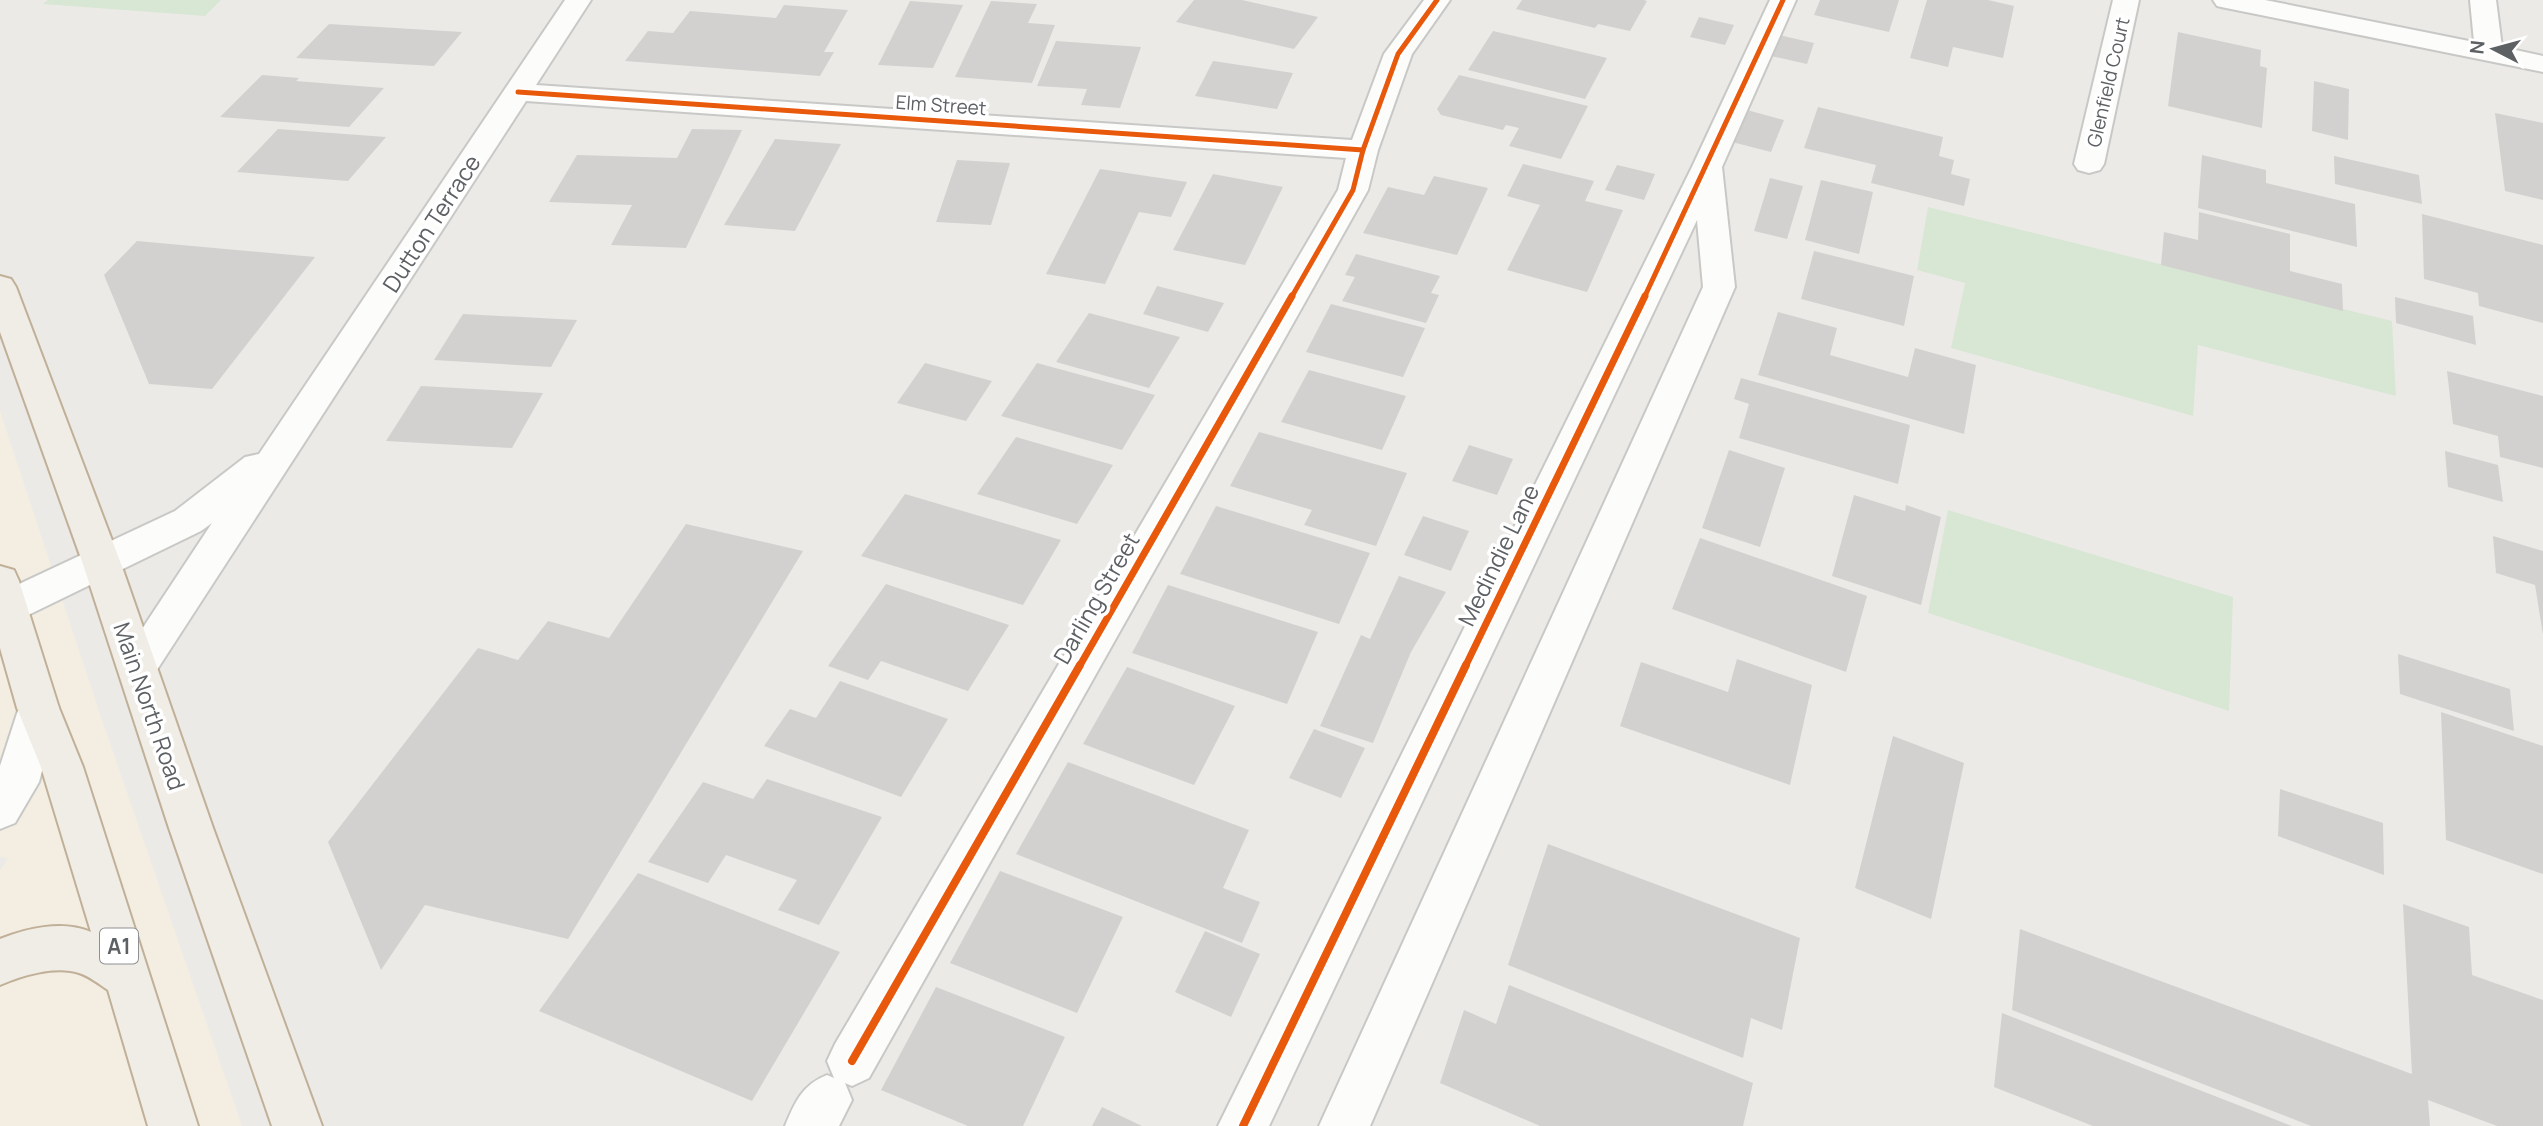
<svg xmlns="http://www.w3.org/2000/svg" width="2543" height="1126" font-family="Manrope,sans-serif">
  <rect width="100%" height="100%" fill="#eceae7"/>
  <!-- commercial -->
  <polygon fill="#f4eee2" points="0,411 101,717 242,1126 0,1126 0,870 8,858 0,857"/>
  <!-- green -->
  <g fill="#d8e6d4">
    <polygon points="48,0 221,0 205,16 43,4"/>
    <polygon points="1928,207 2392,321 2396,396 2198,345 2193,416 1951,348 1965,283 1917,270"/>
    <polygon points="1948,510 2233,597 2229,711 1928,613"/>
  </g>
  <!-- building -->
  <g fill="#d3d1d0">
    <polygon points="1194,0 1242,0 1318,17 1294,49 1176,22"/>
    <polygon points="1522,0 1644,0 1647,1 1630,31 1598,24 1595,28 1516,9"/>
    <polygon points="1820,0 1899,0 1889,32 1814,15"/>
    <polygon points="1927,0 1988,0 2014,6 2003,58 1953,47 1948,67 1910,58"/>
    <polygon points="910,1 963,5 933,68 878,65"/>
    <polygon points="991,1 1037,4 1028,23 1055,25 1032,83 955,77"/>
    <polygon points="784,5 848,10 824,52 834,52 820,76 625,61 648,31 673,33 690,11 776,18"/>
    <polygon points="1699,17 1734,25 1725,45 1690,37"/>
    <polygon points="329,24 462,32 434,66 296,58"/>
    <polygon points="1493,31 1607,58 1585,99 1468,70"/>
    <polygon points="2178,32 2261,50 2260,66 2267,68 2262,128 2168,106"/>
    <polygon points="1779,35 1814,43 1807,64 1771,56"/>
    <polygon points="1056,41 1141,47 1120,108 1081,105 1087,89 1037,86"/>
    <polygon points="1213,61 1293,73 1277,109 1195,96"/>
    <polygon points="262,75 299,78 296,81 384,88 349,127 220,117"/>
    <polygon points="1459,75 1588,106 1561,159 1509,146 1519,128 1506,125 1503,130 1441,115 1437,109"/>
    <polygon points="2314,81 2349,89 2348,140 2312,131"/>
    <polygon points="1818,107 1943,137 1939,156 1954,160 1951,174 1970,179 1964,206 1871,183 1876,165 1804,148"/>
    <polygon points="1747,110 1784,120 1771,152 1732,142"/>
    <polygon points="2495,113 2543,123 2543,200 2505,191"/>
    <polygon points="278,129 386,137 348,181 237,172"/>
    <polygon points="692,129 742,130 686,248 611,245 632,205 549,202 577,155 677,158"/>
    <polygon points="775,139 841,144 795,231 724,225"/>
    <polygon points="2202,155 2266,170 2266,183 2355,204 2357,247 2198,208"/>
    <polygon points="2334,156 2419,175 2422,204 2335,184"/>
    <polygon points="957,160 1010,163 991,225 936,222"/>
    <polygon points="1523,164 1594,181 1585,201 1623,210 1587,292 1507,270 1540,205 1507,196"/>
    <polygon points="1617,165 1655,174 1644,200 1605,190"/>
    <polygon points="1100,169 1187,182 1171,217 1139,212 1105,284 1046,274"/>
    <polygon points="1213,174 1283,187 1245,265 1173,250"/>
    <polygon points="1434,176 1488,188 1457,255 1363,233 1388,187 1424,195"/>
    <polygon points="1770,178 1803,186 1787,239 1754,231"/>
    <polygon points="1821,180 1873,192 1859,254 1805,240"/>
    <polygon points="2199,212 2290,234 2290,271 2342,284 2343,311 2161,265 2164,232 2198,240"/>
    <polygon points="2422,214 2543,245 2543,323 2479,306 2478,293 2424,279"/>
    <polygon points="137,241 315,257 212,389 149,384 104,275"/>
    <polygon points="1814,251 1914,276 1904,326 1801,299"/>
    <polygon points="1356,254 1440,276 1431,293 1439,295 1426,323 1342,301 1355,277 1345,275"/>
    <polygon points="1157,286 1224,303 1208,332 1143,314"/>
    <polygon points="2395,297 2473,316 2476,345 2396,323"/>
    <polygon points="1331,304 1425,328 1403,377 1306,352"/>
    <polygon points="1778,312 1837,328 1830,355 1908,377 1915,348 1976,365 1964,434 1758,375"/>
    <polygon points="1089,313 1180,337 1149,388 1056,362"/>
    <polygon points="463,314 577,320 551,367 434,360"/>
    <polygon points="925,363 992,381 966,421 897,403"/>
    <polygon points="1037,363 1155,395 1122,450 1001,416"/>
    <polygon points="1309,370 1406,396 1382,450 1281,422"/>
    <polygon points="2447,371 2543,396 2543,468 2500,457 2498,436 2453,424"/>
    <polygon points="1741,378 1910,425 1898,484 1739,438 1749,404 1734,399"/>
    <polygon points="421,386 543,393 512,448 386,441"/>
    <polygon points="1259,432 1407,473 1376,546 1304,525 1312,510 1230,486"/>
    <polygon points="1016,437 1113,465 1077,524 977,494"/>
    <polygon points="1469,445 1513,459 1497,495 1452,481"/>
    <polygon points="1729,450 1785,468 1760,547 1702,528"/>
    <polygon points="2445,451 2498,465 2503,502 2448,487"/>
    <polygon points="905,494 1061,540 1023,605 861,556"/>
    <polygon points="1854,495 1905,511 1906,505 1941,517 1921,605 1832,576"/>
    <polygon points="1216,506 1370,553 1339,624 1180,574"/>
    <polygon points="1423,516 1469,531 1451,571 1404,555"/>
    <polygon points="686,524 803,551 568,939 425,905 381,970 328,842 478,648 518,660 548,621 609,638"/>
    <polygon points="2493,536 2543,551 2543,635 2535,585 2496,573"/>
    <polygon points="1700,538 1867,596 1846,672 1672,609"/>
    <polygon points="1399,576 1446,592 1411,652 1373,743 1320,726 1361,635 1370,639"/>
    <polygon points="886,584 1009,625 968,691 881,661 868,680 828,666"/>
    <polygon points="1168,585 1318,632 1287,704 1132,653"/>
    <polygon points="2398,654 2510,689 2514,731 2400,694"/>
    <polygon points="1737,659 1812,685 1790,785 1620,726 1641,662 1728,692"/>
    <polygon points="1127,667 1235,706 1194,785 1083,744"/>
    <polygon points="840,681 948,719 901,797 764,746 790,709 816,718"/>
    <polygon points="2441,712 2543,746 2543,874 2446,840"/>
    <polygon points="1314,729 1365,748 1341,798 1289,778"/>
    <polygon points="1893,736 1964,763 1931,919 1855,888"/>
    <polygon points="1068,762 1249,830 1223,888 1260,902 1242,943 1016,854"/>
    <polygon points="767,779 882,817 819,925 778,910 797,880 726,855 708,883 648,862 703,782 753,799"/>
    <polygon points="2280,789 2383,823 2384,875 2278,836"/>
    <polygon points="1548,844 1800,938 1782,1030 1751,1018 1743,1058 1508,965"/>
    <polygon points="1000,871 1123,917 1077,1013 950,963"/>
    <polygon points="638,873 840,952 752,1101 539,1011"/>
    <polygon points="2403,904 2469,927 2472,975 2543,1000 2543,1126 2497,1126 2428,1100 2430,1126 2311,1126 2012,1010 2020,929 2412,1074"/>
    <polygon points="1205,931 1260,954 1231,1017 1175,992"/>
    <polygon points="1509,985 1753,1083 1743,1126 1540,1126 1440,1083 1464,1010 1496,1024"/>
    <polygon points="936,987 1065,1037 1023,1126 968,1126 881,1090"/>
    <polygon points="2002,1013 2292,1126 2093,1126 1994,1087"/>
    <polygon points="1102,1107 1142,1126 1092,1126"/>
  </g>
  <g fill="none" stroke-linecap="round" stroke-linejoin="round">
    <!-- minor casing -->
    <g stroke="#c8c8c7" stroke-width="4">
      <g id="minor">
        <path d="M565 0H591L536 85 1352 140 1384 54 1424 0H1450L1412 54 1378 150 1368 190 869 1078 852 1086 845 1083 852 1100 839 1126H785C795 1102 802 1085 827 1075L834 1078 827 1061 835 1044 1338 190 1346 158 526 101 151 679 137 684 123 679 117 667 212 523 201 531 22 618 8 623 0 620V593L175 511 245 457 259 454Z"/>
        <polygon points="1770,0 1796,0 1722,167 1735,287 1370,1126 1319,1126 1703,287 1697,220 1269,1126 1218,1126 1692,167"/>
        <polygon points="2113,0 2139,0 2104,164 2100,170 2089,173 2078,170 2074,164"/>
        <polygon points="2213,0 2265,0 2474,42 2470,0 2496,0 2502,47 2543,56 2543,72 2226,8 2217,6"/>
        <polygon points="38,690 53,695 59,708 39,782 15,823 0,829 0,766 23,695"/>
      </g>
    </g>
    <!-- trunk casing -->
    <g stroke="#c0b098" stroke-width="4">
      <g id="trunk">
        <polygon points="0,276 11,279 16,287 121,564 213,828 322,1126 272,1126 169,828 83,564 0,332"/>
        <path d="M0 566 14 570 19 581 59 708 83 767 198 1126H148L108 990C99 984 89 976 79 973 55 965 21 976 0 985V939C27 928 63 920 91 932L41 767 17 708 0 648Z"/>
      </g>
    </g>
    <!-- minor -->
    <use href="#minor" fill="#fcfcfb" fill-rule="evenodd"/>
    <!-- trunk -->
    <use href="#trunk" fill="#f0ece6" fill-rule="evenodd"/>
    <!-- cycleway-far2 casing -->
    <g stroke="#fff" stroke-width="9">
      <g id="cycleway-far2">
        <polyline points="518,92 1363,150"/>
        <polyline points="1291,298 1353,190 1363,150 1398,54 1437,0"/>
        <polyline points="1644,298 1783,0"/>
      </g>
    </g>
    <!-- cycleway-far1 casing -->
    <g stroke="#fff" stroke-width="11">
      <g id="cycleway-far1">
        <polyline points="1079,667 1292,296"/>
        <polyline points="1465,667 1645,296"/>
      </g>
    </g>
    <!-- cycleway casing -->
    <g stroke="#fff" stroke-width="12">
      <g id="cycleway">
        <polyline points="852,1061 1080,665"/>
        <polyline points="1243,1126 1466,665"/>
      </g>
    </g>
    <!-- cycleway-far2 -->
    <use href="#cycleway-far2" stroke="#e8590c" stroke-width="5"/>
    <!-- cycleway-far1 -->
    <use href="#cycleway-far1" stroke="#e8590c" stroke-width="7"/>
    <!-- cycleway -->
    <use href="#cycleway" stroke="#e8590c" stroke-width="8"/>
  </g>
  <g text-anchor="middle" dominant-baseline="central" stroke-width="7" stroke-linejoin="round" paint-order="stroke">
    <!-- far-street labels -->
    <g font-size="19" fill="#5d6164" stroke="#fff">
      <text transform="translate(2108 82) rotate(-77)">Glenfield Court</text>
      <text transform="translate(941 105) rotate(4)">Elm Street</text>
    </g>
    <!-- shield labels -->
    <rect fill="#fff" stroke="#8e9092" stroke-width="2" x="100" y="928.5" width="38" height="35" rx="5"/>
    <g font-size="21" font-weight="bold" fill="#5d6164">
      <text x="119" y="946">A1</text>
    </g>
    <!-- street labels -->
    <g font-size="23" fill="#5d6164" stroke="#fff">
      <text transform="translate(431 223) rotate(-57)">Dutton Terrace</text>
      <text transform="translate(1498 555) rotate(-64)">Medindie Lane</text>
      <text transform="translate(1096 598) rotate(-60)">Darling Street</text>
      <text transform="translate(150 706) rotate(71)">Main North Road</text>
    </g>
  </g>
  <!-- north arrow -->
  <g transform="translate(2494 49) rotate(276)" stroke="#ffffff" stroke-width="5" paint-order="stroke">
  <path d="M0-5L12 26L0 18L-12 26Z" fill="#5d6164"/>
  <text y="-10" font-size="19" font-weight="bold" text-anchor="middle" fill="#5d6164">N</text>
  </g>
</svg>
